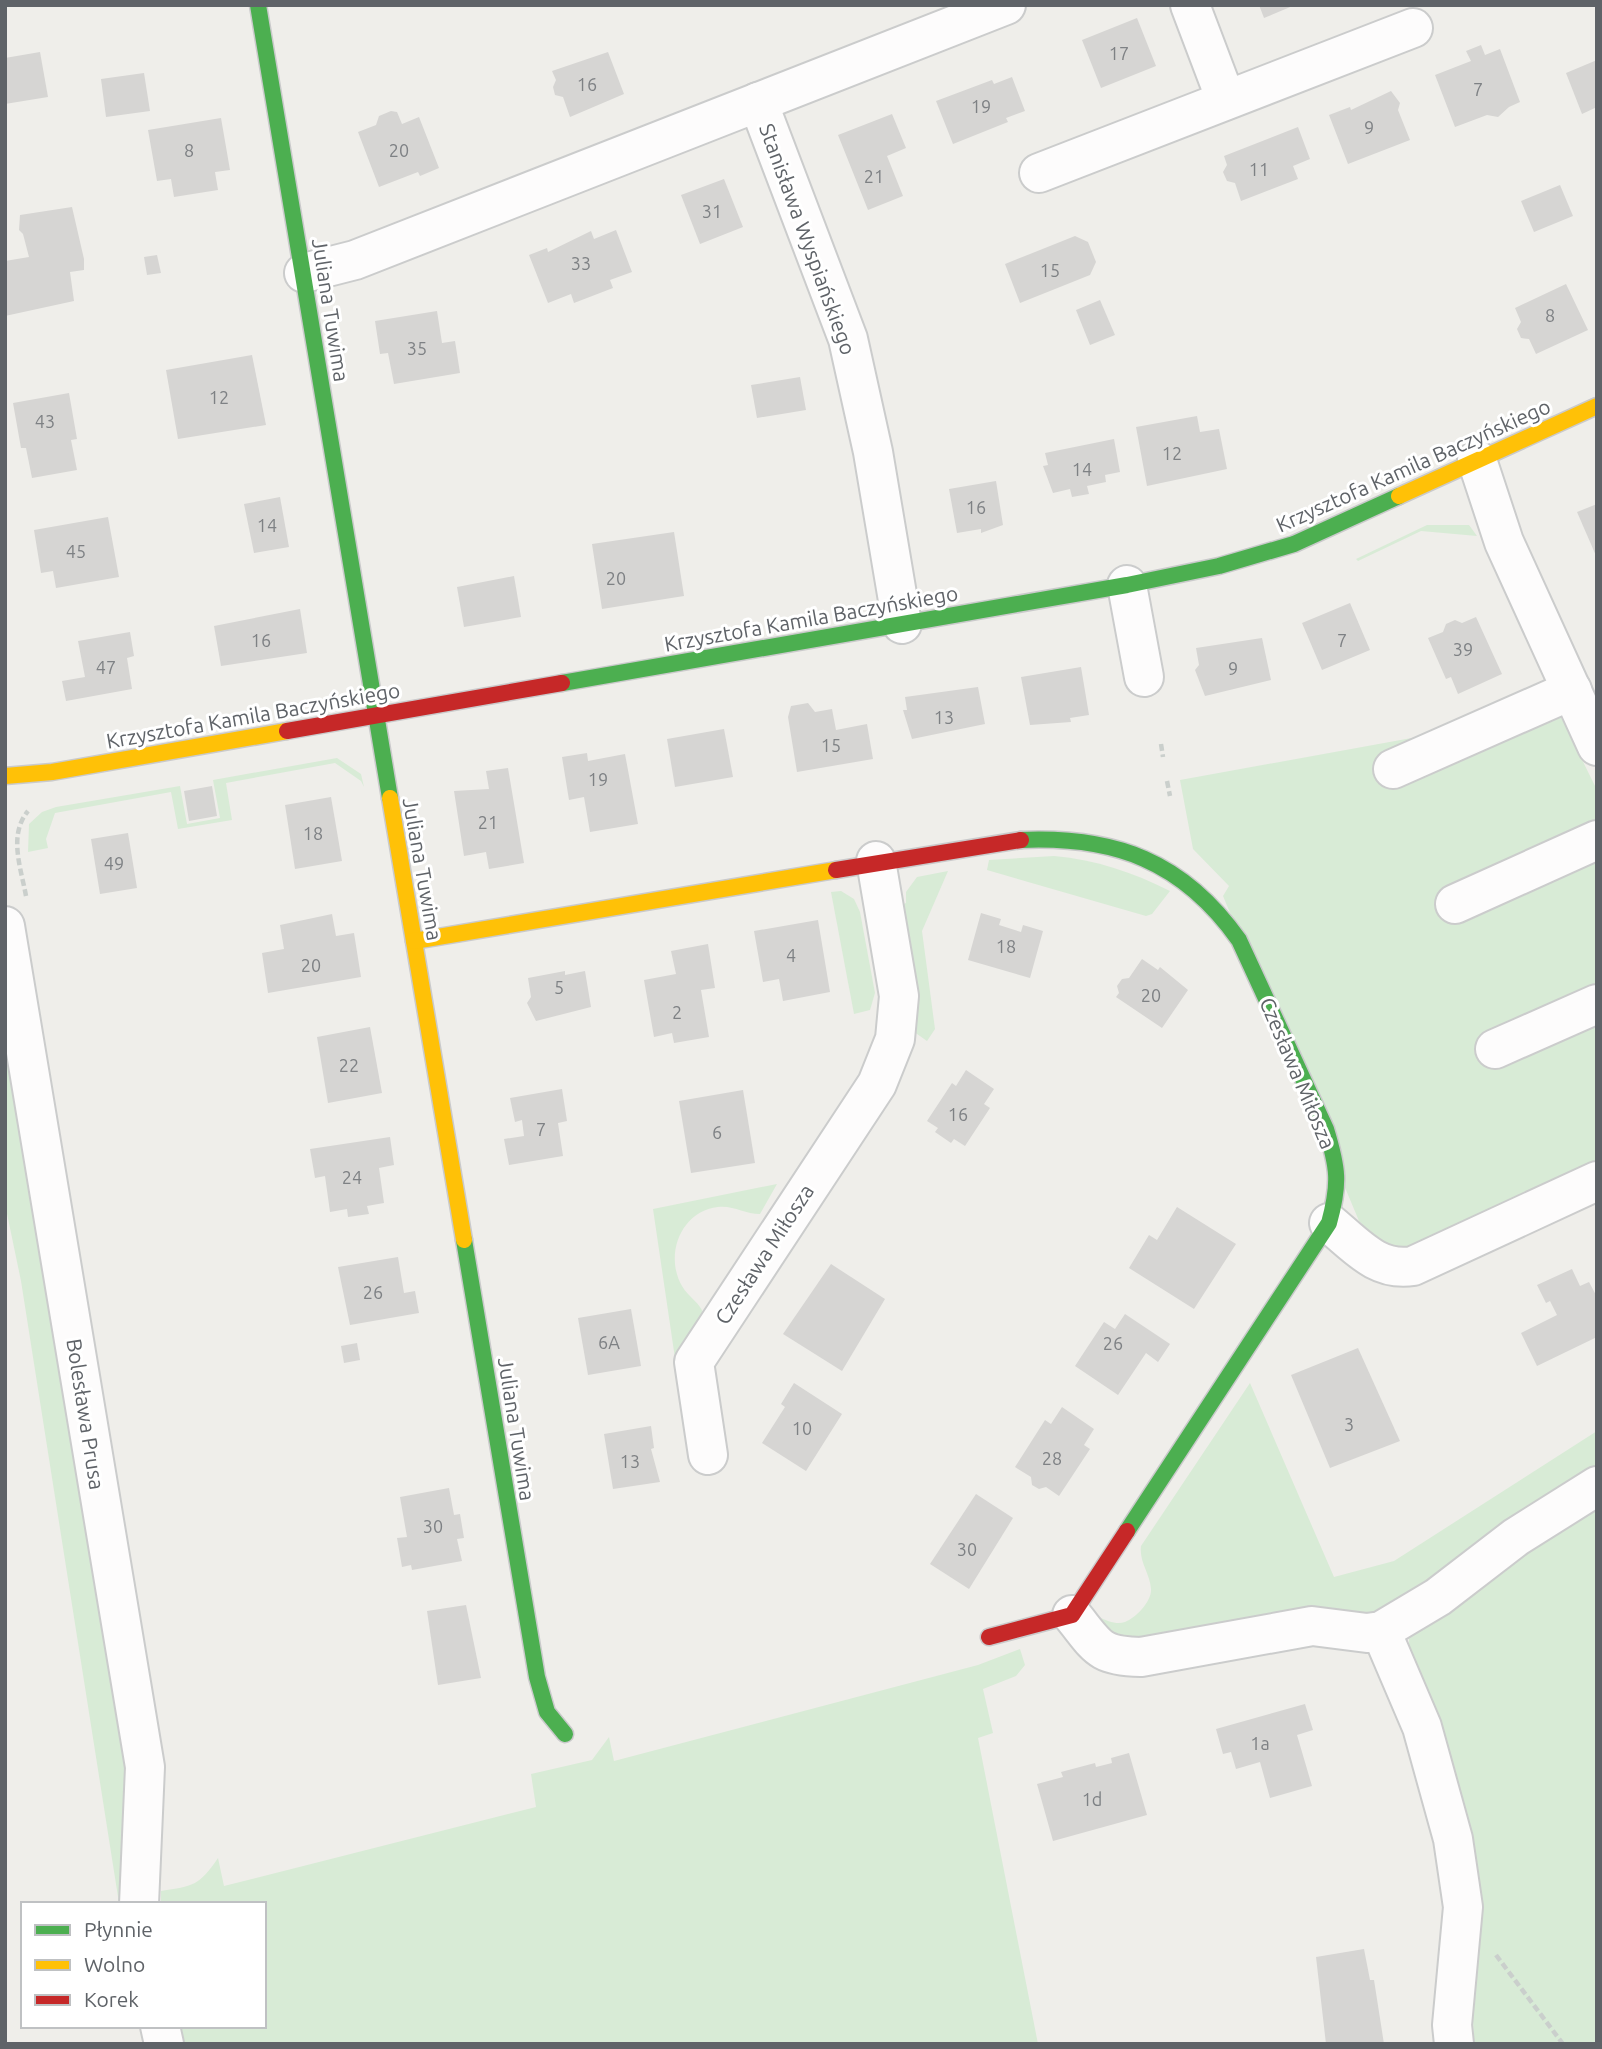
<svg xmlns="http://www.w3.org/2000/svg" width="1602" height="2049" font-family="Ubuntu,sans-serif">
  <rect width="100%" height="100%" fill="#efeeea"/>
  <!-- green -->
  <g fill="#d8ebd6">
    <polygon points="1427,525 1469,525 1477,536 1421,531 1358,561 1356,559"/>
    <path d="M1545 685 1597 790V1163L1411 1251C1387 1248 1376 1238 1359 1221L1223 896 1229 886 1193 849 1180 780 1439 733Z"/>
    <polygon points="337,758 361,774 364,787 361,781 335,763 226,783 232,820 178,829 171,792 55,813 46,839 48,848 28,852 29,824 42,812 56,807 180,786 187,824 220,818 213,780"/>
    <path d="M1054 856C1097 860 1132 872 1170 891L1152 914 1146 916 987 870 989 860Z"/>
    <polygon points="948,871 922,931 935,1029 927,1041 910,1029 899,906 906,903 906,892 917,877"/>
    <polygon points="841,891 854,899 860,912 875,993 870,1010 854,1014 831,892"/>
    <polygon points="5,1039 128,1777 129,1807 119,1903 21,1281 5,1204"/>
    <path d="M777 1184 760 1214C745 1214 733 1205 718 1207 681 1211 664 1255 682 1286 689 1298 700 1302 704 1315L676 1365 653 1209Z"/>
    <path d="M1250 1383 1334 1577 1394 1561 1597 1431V1473L1379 1616 1141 1642 1111 1638 1099 1617C1107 1621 1117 1625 1125 1622 1136 1618 1152 1601 1151 1589 1150 1573 1139 1562 1141 1546Z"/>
    <polygon points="1592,1507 1597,1515 1597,2044 1474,2044 1471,1975 1409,1657 1409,1637 1432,1615"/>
    <path d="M1020 1649 1025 1665 1016 1676 983 1689 993 1733 978 1738 1038 2044H184L181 2026H264V1904H161V1891C193 1886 199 1886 218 1858L224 1886 536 1807 531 1774 592 1760 609 1737 614 1761 978 1665Z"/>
  </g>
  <!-- building -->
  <g fill="#d6d5d3">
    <polygon points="1259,5 1295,5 1264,18"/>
    <polygon points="1137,18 1156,66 1101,88 1082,40"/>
    <polygon points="1481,45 1485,55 1500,49 1520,102 1509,107 1498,117 1487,115 1455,127 1435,75 1471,61 1466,51"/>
    <polygon points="40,52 48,97 5,104 5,58"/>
    <polygon points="608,52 624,94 570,117 563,97 555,95 553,87 556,80 552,71"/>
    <polygon points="1597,60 1597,107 1582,114 1566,73"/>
    <polygon points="144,73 150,111 106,117 101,79"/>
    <polygon points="1012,77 1025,111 1006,118 1008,122 953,144 936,101 992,80 994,84"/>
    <polygon points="1391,91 1400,103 1398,110 1410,140 1348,164 1329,115 1350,107 1351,110"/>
    <polygon points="391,111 397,112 402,124 419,117 439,168 420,176 418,172 379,187 358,132 376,125 379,116"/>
    <polygon points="892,114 906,148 887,156 903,196 868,210 838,135"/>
    <polygon points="221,118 230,170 215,172 218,190 174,197 171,179 157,181 148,130"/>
    <polygon points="1298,127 1310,159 1293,166 1298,179 1241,201 1235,183 1227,181 1223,172 1227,165 1224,156"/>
    <polygon points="724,179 743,227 700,244 681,195"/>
    <polygon points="1560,185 1573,216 1534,232 1521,201"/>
    <polygon points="72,207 84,259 84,270 70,272 74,301 5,316 5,261 29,257 23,234 19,230 20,215"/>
    <polygon points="616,230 632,272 610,280 613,288 574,303 571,294 548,303 529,255 547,248 548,252 591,231 594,239"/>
    <polygon points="1075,236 1088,242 1096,262 1090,275 1020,303 1005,264"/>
    <polygon points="157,255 161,273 147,275 144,257"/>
    <polygon points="1566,284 1588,330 1536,354 1529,339 1521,338 1517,329 1521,322 1515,308"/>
    <polygon points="1100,300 1115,335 1090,345 1076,310"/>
    <polygon points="437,311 442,343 455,341 460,373 394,384 388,353 380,354 375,321"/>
    <polygon points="252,355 266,425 178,439 166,370"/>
    <polygon points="800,377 806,410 757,418 751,385"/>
    <polygon points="69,393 77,439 71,440 77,470 32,478 26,448 21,448 13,403"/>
    <polygon points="1197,416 1200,432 1219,429 1227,469 1147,486 1136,427"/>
    <polygon points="1114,439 1120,472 1105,475 1106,482 1087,486 1089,494 1072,497 1070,489 1053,493 1043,466 1048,465 1045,453"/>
    <polygon points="996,481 1003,525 981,533 981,529 957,533 949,489"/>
    <polygon points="280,497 289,547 254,553 244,504"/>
    <polygon points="1597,504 1597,558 1577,512"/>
    <polygon points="108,517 119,577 56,588 53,571 41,573 34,530"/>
    <polygon points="674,532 684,596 602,609 592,544"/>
    <polygon points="514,576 521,617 464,627 457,587"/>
    <polygon points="1350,603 1370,650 1322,670 1302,623"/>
    <polygon points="300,609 307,653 221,666 214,626"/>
    <polygon points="1476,617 1502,674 1458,694 1451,677 1446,679 1428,638 1443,632 1446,624 1455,620 1462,623"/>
    <polygon points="130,632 134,656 127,658 132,689 66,701 62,681 85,677 78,641"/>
    <polygon points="1262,638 1271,680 1205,696 1195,670 1199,665 1196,648"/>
    <polygon points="1081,667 1089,715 1070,718 1071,722 1030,725 1021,677"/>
    <polygon points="978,687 985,724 912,739 903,710 907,710 905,697"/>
    <polygon points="808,703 815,712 832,709 836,730 867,724 873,759 797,772 788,717 791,706"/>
    <polygon points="724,729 733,777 675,787 667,739"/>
    <polygon points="587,753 588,761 625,754 638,824 590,832 584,797 569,800 562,757"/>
    <polygon points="508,768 524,863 489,869 486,852 464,856 454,791 489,789 486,771"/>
    <polygon points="212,786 217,816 189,821 184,791"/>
    <polygon points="331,797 342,861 295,869 285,805"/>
    <polygon points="128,833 137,888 100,894 91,839"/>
    <polygon points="981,913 1001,919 999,925 1021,932 1023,925 1043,931 1030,978 968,960"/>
    <polygon points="332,914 336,936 354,933 361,977 268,993 262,953 284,949 280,925"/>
    <polygon points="818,920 830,992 783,1001 779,979 763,982 754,931"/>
    <polygon points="708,944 715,988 701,990 709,1037 674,1043 672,1033 654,1037 644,980 676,974 671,951"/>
    <polygon points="1142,959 1158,970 1160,967 1188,990 1162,1028 1116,997 1119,993 1117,986 1122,979 1129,978"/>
    <polygon points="565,971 565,975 585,971 591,1007 536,1021 527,1003 531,997 528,978"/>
    <polygon points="370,1027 382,1093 328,1103 317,1037"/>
    <polygon points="966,1070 994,1089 984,1104 990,1108 965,1146 954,1139 951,1143 935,1132 938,1128 927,1121 952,1083 956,1086"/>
    <polygon points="562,1089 567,1121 558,1123 563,1156 509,1165 504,1139 524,1136 522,1120 515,1122 510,1098"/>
    <polygon points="743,1090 755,1163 691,1173 679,1101"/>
    <polygon points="390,1137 394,1165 379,1168 384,1203 367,1206 369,1214 348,1217 347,1209 330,1212 325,1176 315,1178 310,1149"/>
    <polygon points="1177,1207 1236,1244 1194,1309 1129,1268 1149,1235 1157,1240"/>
    <polygon points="398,1257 404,1293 415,1291 419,1313 350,1325 338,1267"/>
    <polygon points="831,1264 885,1299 842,1371 783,1334"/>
    <polygon points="1572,1269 1580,1286 1589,1282 1597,1297 1597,1337 1537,1366 1521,1333 1557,1315 1550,1301 1546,1303 1537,1285"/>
    <polygon points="631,1309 641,1366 588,1375 578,1318"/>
    <polygon points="1125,1314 1170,1344 1158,1362 1146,1353 1118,1395 1075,1366 1104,1322 1115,1329"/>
    <polygon points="357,1343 360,1360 344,1363 341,1346"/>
    <polygon points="1358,1348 1400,1441 1330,1468 1291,1375"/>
    <polygon points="794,1383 842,1414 806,1471 762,1443 785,1407 781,1404"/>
    <polygon points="1062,1407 1094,1429 1084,1445 1090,1449 1059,1496 1046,1487 1039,1489 1032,1485 1031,1477 1015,1467 1045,1420 1051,1424"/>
    <polygon points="651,1426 654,1448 651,1449 660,1482 613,1489 604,1434"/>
    <polygon points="449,1488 454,1515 460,1514 464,1538 457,1539 462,1561 412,1570 411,1565 402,1567 397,1538 407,1537 400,1497"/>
    <polygon points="976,1494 1013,1518 969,1589 930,1564"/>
    <polygon points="466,1605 481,1678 438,1685 427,1611"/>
    <polygon points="1305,1704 1313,1730 1297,1735 1312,1786 1270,1798 1260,1762 1236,1769 1231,1752 1223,1754 1216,1729"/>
    <polygon points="1129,1753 1147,1815 1053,1841 1037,1784 1063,1777 1061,1772 1095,1763 1096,1767 1112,1763 1111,1758"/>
    <polygon points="1364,1949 1370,1980 1374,1980 1384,2044 1326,2044 1316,1957"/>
  </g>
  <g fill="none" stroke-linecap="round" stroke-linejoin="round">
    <!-- street casing -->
    <g stroke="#cbcccc" stroke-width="42">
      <g id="street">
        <polyline points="1190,5 1226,100"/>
        <polyline points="758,102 848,339 873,452 902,624"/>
        <polyline points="1039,173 1413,28"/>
        <polyline points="304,273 355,260 1006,5"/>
        <polyline points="1477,460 1504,542 1597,746"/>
        <polyline points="1127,585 1144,677"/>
        <polyline points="1393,769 1572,690"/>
        <polyline points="1455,904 1597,840"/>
        <polyline points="5,926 145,1767 139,1904"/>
        <polyline points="1495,1049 1597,1004"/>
        <path d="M1329 1223C1356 1245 1377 1272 1413 1266L1597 1181"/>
        <polyline points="708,1455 694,1362 877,1084 895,1039 899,996 876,861"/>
        <path d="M1072 1615C1098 1647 1098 1656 1141 1657L1312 1626 1367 1633 1381 1631 1438 1597 1516 1537 1597 1486"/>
        <polyline points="1381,1631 1422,1727 1453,1839 1463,1907 1452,2025 1454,2044"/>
        <polyline points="160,2026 164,2044"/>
      </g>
    </g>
    <!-- fast casing -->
    <g stroke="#cacacb" stroke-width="19">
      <g id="fast">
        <polyline points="258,5 390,798"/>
        <polyline points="562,683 1127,585 1219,566 1294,544 1399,496"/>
        <path d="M1021 840C1115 836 1183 861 1239 940L1326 1129C1338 1168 1340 1183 1329 1223L1127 1531"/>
        <polyline points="464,1240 537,1677 547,1712 565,1734"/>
      </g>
    </g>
    <!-- slow casing -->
    <g stroke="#cacacb" stroke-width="19">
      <g id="slow">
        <polyline points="1399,496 1597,406"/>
        <polyline points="5,776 52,772 287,731"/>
        <polyline points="390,798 464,1240"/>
        <polyline points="414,941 836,870"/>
      </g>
    </g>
    <!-- jam casing -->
    <g stroke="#cacacb" stroke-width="19">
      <g id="jam">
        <polyline points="287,731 562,683"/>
        <polyline points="836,870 1021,840"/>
        <polyline points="989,1637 1072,1615 1127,1531"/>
      </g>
    </g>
    <!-- path -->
    <g stroke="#cacfcc" stroke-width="4.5" stroke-dasharray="7 3.5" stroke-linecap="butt">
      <polyline points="1161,744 1163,757"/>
      <polyline points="1167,781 1170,796"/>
      <path d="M26 896C21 868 8 835 28 811"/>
      <polyline points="1496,1955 1563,2044"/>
    </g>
    <!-- street -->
    <use href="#street" stroke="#fdfcfc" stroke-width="38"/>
    <!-- fast -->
    <use href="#fast" stroke="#4caf50" stroke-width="16"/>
    <!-- slow -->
    <use href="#slow" stroke="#ffc107" stroke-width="16"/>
    <!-- jam -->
    <use href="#jam" stroke="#c62828" stroke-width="16"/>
  </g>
  <g text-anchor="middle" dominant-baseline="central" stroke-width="6" stroke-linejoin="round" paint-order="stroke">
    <!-- number labels -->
    <g font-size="18" fill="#7e8184">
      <text x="1119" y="53">17</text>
      <text x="587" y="84">16</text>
      <text x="1478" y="89">7</text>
      <text x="981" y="106">19</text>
      <text x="1369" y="127">9</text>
      <text x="189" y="150">8</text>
      <text x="399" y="150">20</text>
      <text x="1259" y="169">11</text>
      <text x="874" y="176">21</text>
      <text x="712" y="211">31</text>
      <text x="581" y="263">33</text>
      <text x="1050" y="270">15</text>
      <text x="1550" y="315">8</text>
      <text x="417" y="348">35</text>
      <text x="219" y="397">12</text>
      <text x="45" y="421">43</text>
      <text x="1172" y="453">12</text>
      <text x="1082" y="469">14</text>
      <text x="976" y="507">16</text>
      <text x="267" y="525">14</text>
      <text x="76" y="551">45</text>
      <text x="616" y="578">20</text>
      <text x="261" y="640">16</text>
      <text x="1342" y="640">7</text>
      <text x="1463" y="649">39</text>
      <text x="106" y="667">47</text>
      <text x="1233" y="668">9</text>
      <text x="944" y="717">13</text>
      <text x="831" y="745">15</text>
      <text x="598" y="779">19</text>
      <text x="488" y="822">21</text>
      <text x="313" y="833">18</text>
      <text x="114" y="863">49</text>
      <text x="1006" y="946">18</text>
      <text x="791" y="955">4</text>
      <text x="311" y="965">20</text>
      <text x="559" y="987">5</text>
      <text x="1151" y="995">20</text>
      <text x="677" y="1012">2</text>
      <text x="349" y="1065">22</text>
      <text x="958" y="1114">16</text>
      <text x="541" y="1129">7</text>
      <text x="717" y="1132">6</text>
      <text x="352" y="1177">24</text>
      <text x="373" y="1292">26</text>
      <text x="609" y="1342">6A</text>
      <text x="1113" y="1343">26</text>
      <text x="1349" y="1424">3</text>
      <text x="802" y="1428">10</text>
      <text x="1052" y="1458">28</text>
      <text x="630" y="1461">13</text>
      <text x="433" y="1526">30</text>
      <text x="967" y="1549">30</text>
      <text x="1260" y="1743">1a</text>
      <text x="1092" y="1799">1d</text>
    </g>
    <!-- street labels -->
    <g font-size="21" fill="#5f6368" stroke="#fff">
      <text transform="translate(808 239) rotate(70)">Stanisława Wyspiańskiego</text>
      <text transform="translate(331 310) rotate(81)">Juliana Tuwima</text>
      <text transform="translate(1413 465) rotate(-24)">Krzysztofa Kamila Baczyńskiego</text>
      <text transform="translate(811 618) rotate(-10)">Krzysztofa Kamila Baczyńskiego</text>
      <text transform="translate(253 715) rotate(-10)">Krzysztofa Kamila Baczyńskiego</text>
      <text transform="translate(423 869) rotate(80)">Juliana Tuwima</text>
      <text transform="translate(1298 1073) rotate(67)">Czesława Miłosza</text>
      <text transform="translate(764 1254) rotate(-57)">Czesława Miłosza</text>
      <text transform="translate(86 1414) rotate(81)">Bolesława Prusa</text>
      <text transform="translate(517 1429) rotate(81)">Juliana Tuwima</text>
    </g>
  </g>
  <!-- border -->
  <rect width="1602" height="2049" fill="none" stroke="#5f6368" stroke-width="14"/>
  <!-- legend -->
  <rect x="21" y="1902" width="245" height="126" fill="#ffffff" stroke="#bfc1c3" stroke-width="2"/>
  <rect x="35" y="1925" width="35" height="10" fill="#4caf50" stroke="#bfc1c3" stroke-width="2"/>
  <text x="84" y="1937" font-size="21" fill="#5f6368">Płynnie</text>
  <rect x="35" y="1960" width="35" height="10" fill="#ffc107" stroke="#bfc1c3" stroke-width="2"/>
  <text x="84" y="1972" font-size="21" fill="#5f6368">Wolno</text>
  <rect x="35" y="1995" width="35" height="10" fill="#c62828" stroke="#bfc1c3" stroke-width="2"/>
  <text x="84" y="2007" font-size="21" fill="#5f6368">Korek</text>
</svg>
